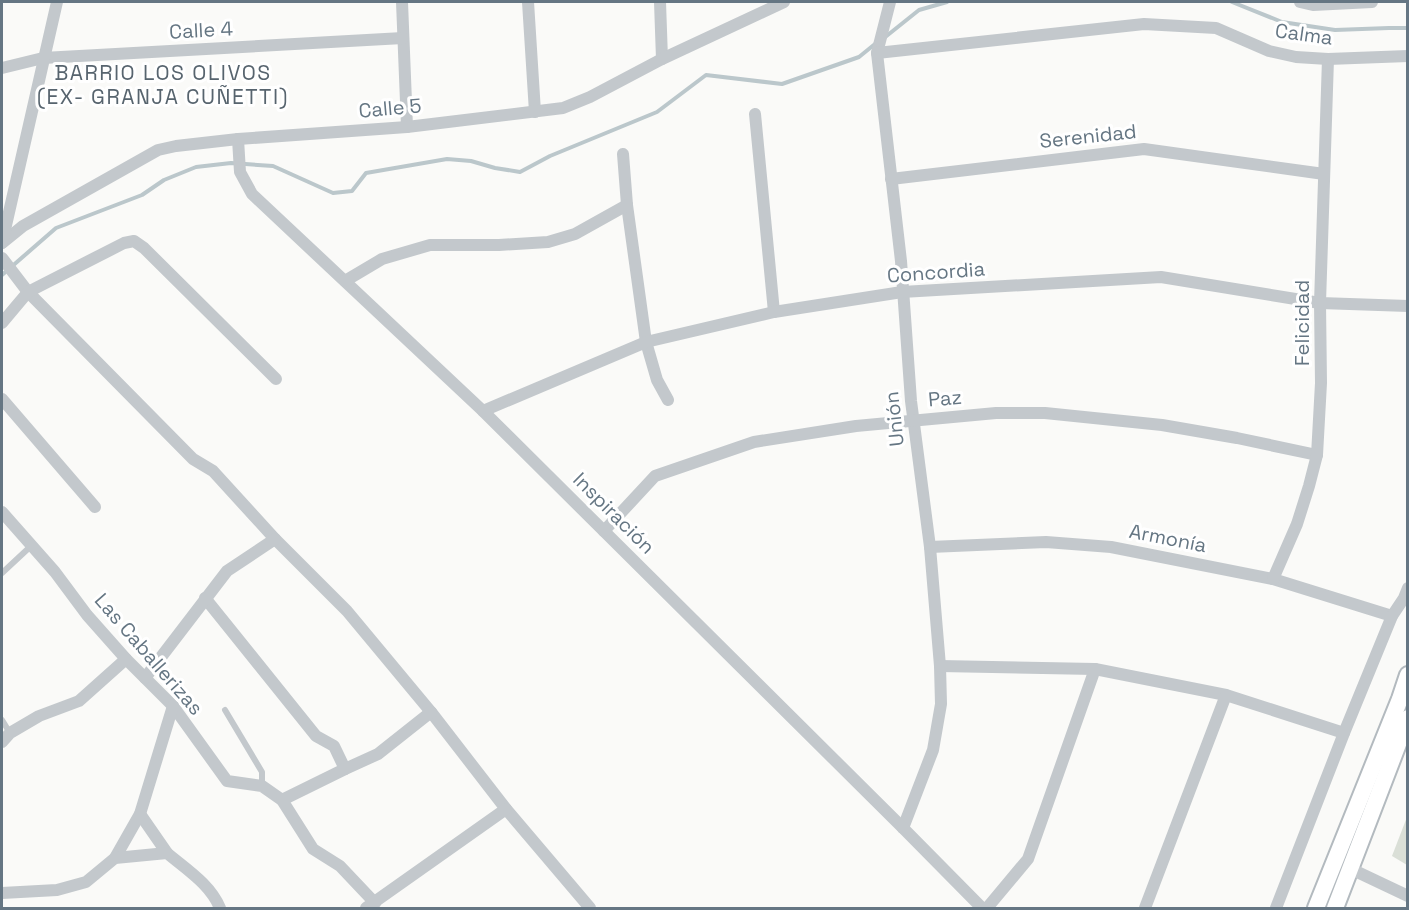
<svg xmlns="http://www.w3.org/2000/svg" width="1409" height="910" font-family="'Space Grotesk',sans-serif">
  <rect width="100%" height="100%" fill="#fafaf8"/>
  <!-- green -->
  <polygon fill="#dadfd7" points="1407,817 1407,865 1392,856"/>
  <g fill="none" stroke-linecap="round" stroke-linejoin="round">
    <!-- stream -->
    <g stroke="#bbc7cb" stroke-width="4">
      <polyline points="1232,2 1282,22 1335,30 1389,28 1408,28"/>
      <polyline points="884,38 919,10 947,2"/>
      <polyline points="2,275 56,228 142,195 164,180 196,167 231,163 273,166 333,193 352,191 366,173 447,159 471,161 495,168 520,172 550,156 657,112 706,75 782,84 859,57 875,44"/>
    </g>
    <!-- secondary casing -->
    <g stroke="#b3babf" stroke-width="20">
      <g id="secondary">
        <polyline points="1316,908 1400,699 1408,675"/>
        <polyline points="1335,908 1408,718"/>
      </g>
    </g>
    <!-- lane -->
    <g stroke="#c3c8cc" stroke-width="6">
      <polyline points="2,573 31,546"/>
      <polyline points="225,710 262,772 262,786"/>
      <polyline points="2,720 10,733"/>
    </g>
    <!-- street -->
    <g stroke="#c3c8cc" stroke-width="12">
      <polyline points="402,2 407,127"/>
      <polyline points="528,2 535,112"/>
      <polyline points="660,2 662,59"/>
      <polyline points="890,2 877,53 901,261 911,401 930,547 940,666 941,704 933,750 903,828"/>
      <polyline points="1300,2 1313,5 1372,2"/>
      <polyline points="877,53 1144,24 1216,28 1269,51 1296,57 1328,59 1408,56"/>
      <polyline points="2,68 43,58 403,38"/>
      <polyline points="755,114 774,312"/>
      <polyline points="238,139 240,172 252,194 483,411 903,828 982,908"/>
      <polyline points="623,154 627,205 646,342 657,380 668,400"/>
      <polyline points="891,179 1144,149 1324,174"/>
      <polyline points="2,243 23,226 158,150 176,146 238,139 407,127 563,108 590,97 662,59 784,2"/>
      <polyline points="2,243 57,2"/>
      <polyline points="2,258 28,292 193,459 213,471 275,539 347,611 431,712 506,809 590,908"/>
      <polyline points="345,281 382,259 430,245 499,245 548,242 575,234 627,205"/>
      <polyline points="2,323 28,292 124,243 134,241 144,248 276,379"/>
      <polyline points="2,399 95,507"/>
      <polyline points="483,411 646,342 774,312 902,292 1161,277 1320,303 1408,306"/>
      <polyline points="2,512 55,572 87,615 126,659 173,706 227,781 262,786 282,800 313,849 340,866 375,903"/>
      <polyline points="604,531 655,476 754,442 856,426 996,413 1045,413 1162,425 1237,438 1317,455"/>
      <polyline points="930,547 1046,542 1111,547 1273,579 1392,616"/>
      <polyline points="1273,579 1297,524 1309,486 1317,455 1321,383 1320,303 1328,59"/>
      <polyline points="205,598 316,736 334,746 345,769"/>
      <polyline points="940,666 1095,669 1226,695 1344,733"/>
      <polyline points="145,678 227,571 275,539"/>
      <polyline points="2,742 10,733 39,716 79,701 126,659"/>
      <polyline points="282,800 345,769 378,754 431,712"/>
      <polyline points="140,814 167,853"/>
      <polyline points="115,858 140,814 173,706"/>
      <polyline points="1351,869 1408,896"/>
      <path d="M2 893 57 890 86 882 115 858 167 853C187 870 210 884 220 908"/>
      <polyline points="366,908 506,809"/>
      <polyline points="987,908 1028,859 1095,669"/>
      <polyline points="1145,908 1226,695"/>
      <polyline points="1276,908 1344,733 1392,616 1404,598 1408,588"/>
    </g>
    <!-- secondary -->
    <use href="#secondary" stroke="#fff" stroke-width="16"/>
  </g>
  <g text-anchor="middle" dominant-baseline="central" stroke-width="6" stroke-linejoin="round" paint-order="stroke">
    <!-- street labels -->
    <g font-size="20" fill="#657683" stroke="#fff">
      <text transform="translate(201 30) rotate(-3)">Calle 4</text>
      <text transform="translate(1304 34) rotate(8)">Calma</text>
      <text transform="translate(390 108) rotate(-5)">Calle 5</text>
      <text transform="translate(1088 136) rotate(-6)">Serenidad</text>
      <text transform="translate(936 272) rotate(-4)">Concordia</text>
      <text transform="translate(1302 323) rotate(-90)">Felicidad</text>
      <text transform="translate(945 398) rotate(-5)">Paz</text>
      <text transform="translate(894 419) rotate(-96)">Unión</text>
      <text transform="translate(614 513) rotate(45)">Inspiración</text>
      <text transform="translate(1168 538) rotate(11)">Armonía</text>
      <text transform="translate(149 654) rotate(49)">Las Caballerizas</text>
    </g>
    <!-- neighbourhood labels -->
    <g font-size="21" letter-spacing="1.5" fill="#57646e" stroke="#fff">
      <text x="163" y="72">BARRIO LOS OLIVOS<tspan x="163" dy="24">(EX- GRANJA CUÑETTI)</tspan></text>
    </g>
  </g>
  <!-- border -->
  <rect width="1409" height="910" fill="none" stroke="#657683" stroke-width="6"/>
</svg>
